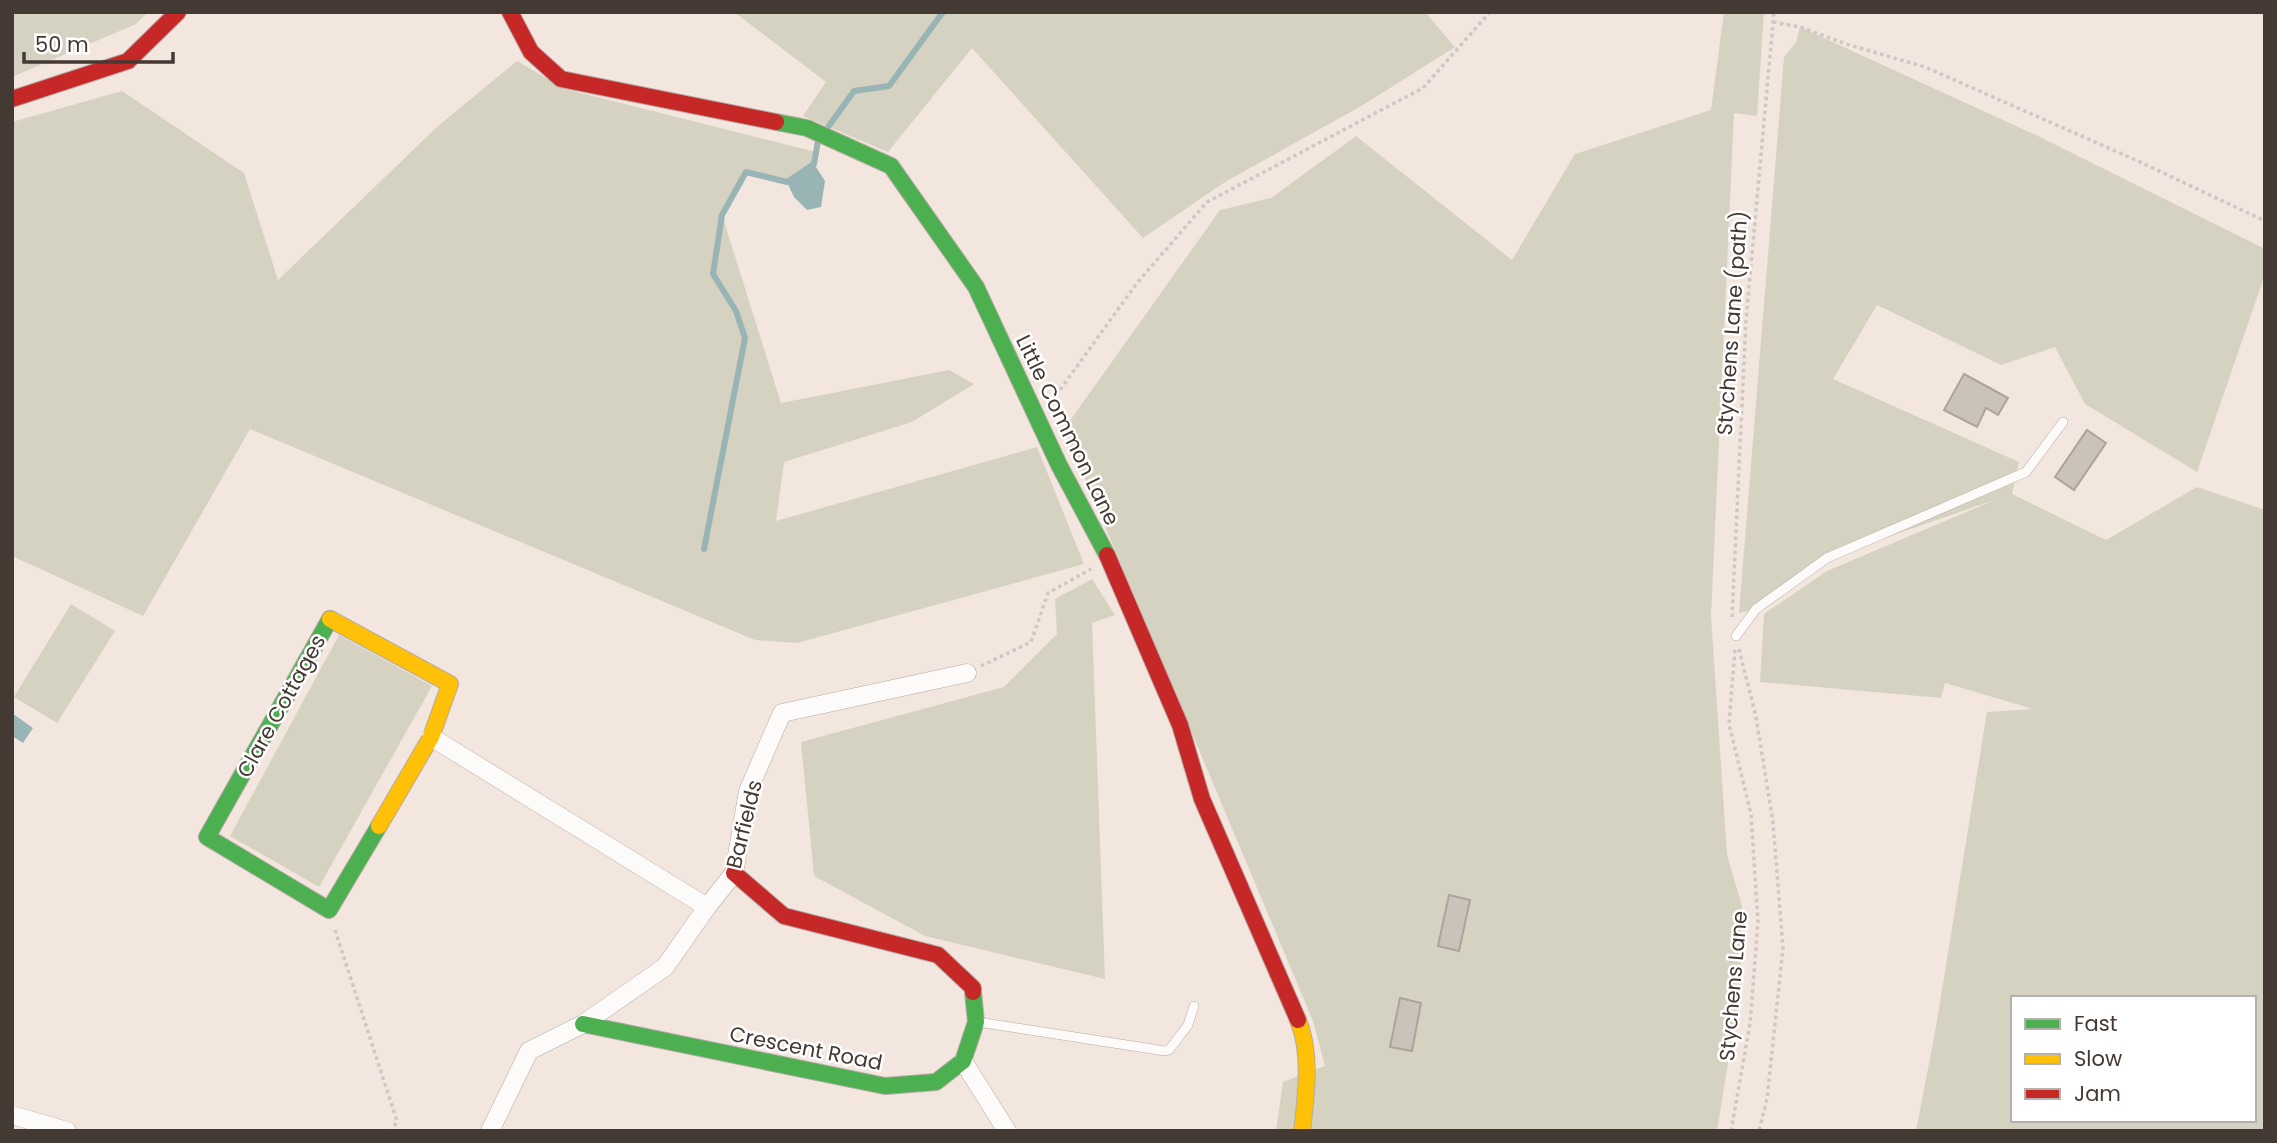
<svg xmlns="http://www.w3.org/2000/svg" width="2277" height="1143" font-family="Poppins,sans-serif">
  <rect width="100%" height="100%" fill="#f3e6de"/>
  <!-- green -->
  <g fill="#d6d2c2" fill-rule="evenodd">
    <polygon points="12,12 148,12 136,24 12,77"/>
    <polygon points="734,12 1425,12 1455,47 1363,105 1225,182 1143,238 972,48 888,152 803,116 826,82"/>
    <path d="M1724 12H1764L1757 116 1734 113 1711 616 1727 855 1742 906 1740 989 1717 1131H1276L1283 1082 1325 1066 1313 1021 1064 429 1220 210 1271 198 1356 136 1512 260 1575 154 1711 110ZM1449 895 1469 900 1459 951 1438 945Z"/>
    <path d="M1800 27 2038 136 2265 249V274L2197 472 2085 404 2055 347 2001 365 1877 305 1833 379 2019 462 2012 494 2106 540 2197 487 2265 510V1131H1916L1936 1027 1987 712 2033 709 1945 683 1941 698 1760 682 1764 614 1827 571 1997 499 1827 558 1756 609 1739 613 1784 57 1796 42ZM2013 998H2254V1120H2013Z"/>
    <polygon points="517,61 565,89 816,152 814,164 787,182 746,172 722,215 781,403 949,370 974,384 912,422 784,462 776,521 1037,447 1084,564 797,643 755,640 250,429 143,616 12,556 12,122 122,91 244,173 278,280 438,126"/>
    <polygon points="1092,579 1115,615 1092,623 1105,979 925,936 814,876 801,742 1004,687 1057,634 1055,599"/>
    <polygon points="71,604 115,631 57,723 14,697"/>
    <polygon points="339,635 432,686 319,887 230,836"/>
  </g>
  <!-- water -->
  <g fill="#99b4b5">
    <polygon points="814,164 825,181 821,207 807,210 794,197 787,182"/>
    <polygon points="12,713 33,728 23,743 12,736"/>
  </g>
  <g fill="none" stroke-linecap="round" stroke-linejoin="round">
    <!-- stream -->
    <g stroke="#99b4b5" stroke-width="6">
      <polyline points="826,130 854,91 889,86 943,12"/>
      <polyline points="704,549 745,338 736,311 713,274 722,215 746,172 787,182 814,164 818,141"/>
    </g>
  </g>
  <!-- building -->
  <g fill="#cbc2ba" stroke="#ada39b" stroke-width="2">
    <polygon points="1964,374 2008,398 1998,415 1986,408 1977,427 1944,410"/>
    <polygon points="2087,430 2106,443 2074,490 2055,477"/>
    <polygon points="1449,895 1470,900 1459,951 1438,946"/>
    <polygon points="1400,998 1421,1003 1412,1051 1390,1047"/>
  </g>
  <g fill="none" stroke-linecap="round" stroke-linejoin="round">
    <!-- lane casing -->
    <g stroke="#b5aba4" stroke-width="10">
      <g id="lane">
        <polyline points="1736,636 1756,609 1827,558 2026,472 2063,422"/>
        <polyline points="978,1022 1165,1051 1169,1050 1188,1025 1194,1006"/>
      </g>
    </g>
    <!-- street casing -->
    <g stroke="#b5aba4" stroke-width="19">
      <g id="street">
        <polyline points="431,737 707,907"/>
        <polyline points="963,1061 1007,1131"/>
        <polyline points="12,1115 67,1131"/>
        <polyline points="490,1131 529,1051 583,1024 665,967 707,907 734,873 748,791 782,713 967,673"/>
      </g>
    </g>
    <!-- fast casing -->
    <g stroke="#b5aba4" stroke-width="18">
      <g id="fast">
        <polyline points="776,122 807,128 891,166 976,287 1059,465 1107,555"/>
        <polyline points="330,619 207,837 329,910 379,826"/>
        <polyline points="583,1024 885,1086 936,1082 963,1061 976,1022 973,992"/>
      </g>
    </g>
    <!-- slow casing -->
    <g stroke="#b5aba4" stroke-width="18">
      <g id="slow">
        <polyline points="330,619 450,684 431,737 379,826"/>
        <path d="M1298 1020C1312 1053 1306 1096 1302 1131"/>
      </g>
    </g>
    <!-- jam casing -->
    <g stroke="#b5aba4" stroke-width="18">
      <g id="jam">
        <polyline points="510,12 531,52 561,79 776,122"/>
        <polyline points="12,99 128,61 178,12"/>
        <polyline points="1107,555 1180,725 1202,799 1298,1020"/>
        <polyline points="734,873 784,916 938,955 973,988 973,992"/>
      </g>
    </g>
    <!-- path -->
    <g stroke="#cdc8c6" stroke-width="3.5" stroke-dasharray="3.5 3.5" stroke-linecap="butt">
      <polyline points="1773,22 1800,27 1846,44 1925,67 2138,161 2265,221"/>
      <polyline points="1052,401 1137,283 1207,202 1423,88 1490,12"/>
      <polyline points="1732,617 1746,320 1774,12"/>
      <polyline points="1739,649 1756,717 1773,822 1783,948 1767,1099 1759,1131"/>
      <polyline points="981,666 1031,642 1048,593 1091,569"/>
      <polyline points="335,930 397,1121 392,1131"/>
      <polyline points="1731,1131 1750,1024 1758,922 1751,814 1729,724 1735,649"/>
    </g>
    <!-- lane -->
    <use href="#lane" stroke="#fdfbfa" stroke-width="9"/>
    <!-- street -->
    <use href="#street" stroke="#fdfbfa" stroke-width="18"/>
    <!-- fast -->
    <use href="#fast" stroke="#4caf50" stroke-width="16"/>
    <!-- slow -->
    <use href="#slow" stroke="#ffc107" stroke-width="16"/>
    <!-- jam -->
    <use href="#jam" stroke="#c62828" stroke-width="16"/>
  </g>
  <g text-anchor="middle" dominant-baseline="central" stroke-width="5" stroke-linejoin="round" paint-order="stroke">
    <!-- street labels -->
    <g font-size="21" fill="#453933" stroke="#fff">
      <text transform="translate(1732 323) rotate(-86)">Stychens Lane (path)</text>
      <text transform="translate(1068 430) rotate(64)">Little Common Lane</text>
      <text transform="translate(281 706) rotate(-61)">Clare Cottages</text>
      <text transform="translate(744 824) rotate(-76)">Barfields</text>
      <text transform="translate(1733 986) rotate(-85)">Stychens Lane</text>
      <text transform="translate(806 1048) rotate(11)">Crescent Road</text>
    </g>
  </g>
  <!-- border -->
  <rect width="2277" height="1143" fill="none" stroke="#453933" stroke-width="28"/>
  <!-- legend -->
  <rect x="2011" y="996" width="245" height="126" fill="#ffffff" stroke="#b5b0ad" stroke-width="2"/>
  <rect x="2025" y="1019" width="35" height="10" fill="#4caf50" stroke="#b5b0ad" stroke-width="2"/>
  <text x="2074" y="1031" font-size="21" fill="#453933">Fast</text>
  <rect x="2025" y="1054" width="35" height="10" fill="#ffc107" stroke="#b5b0ad" stroke-width="2"/>
  <text x="2074" y="1066" font-size="21" fill="#453933">Slow</text>
  <rect x="2025" y="1089" width="35" height="10" fill="#c62828" stroke="#b5b0ad" stroke-width="2"/>
  <text x="2074" y="1101" font-size="21" fill="#453933">Jam</text>
  <!-- scale -->
  <path d="M24 52v10h149v-10" fill="none" stroke="#453933" stroke-width="3.5"/>
  <text x="35" y="52" font-size="21" fill="#453933" stroke="#ffffff" stroke-width="5" paint-order="stroke">50 m</text>
</svg>
